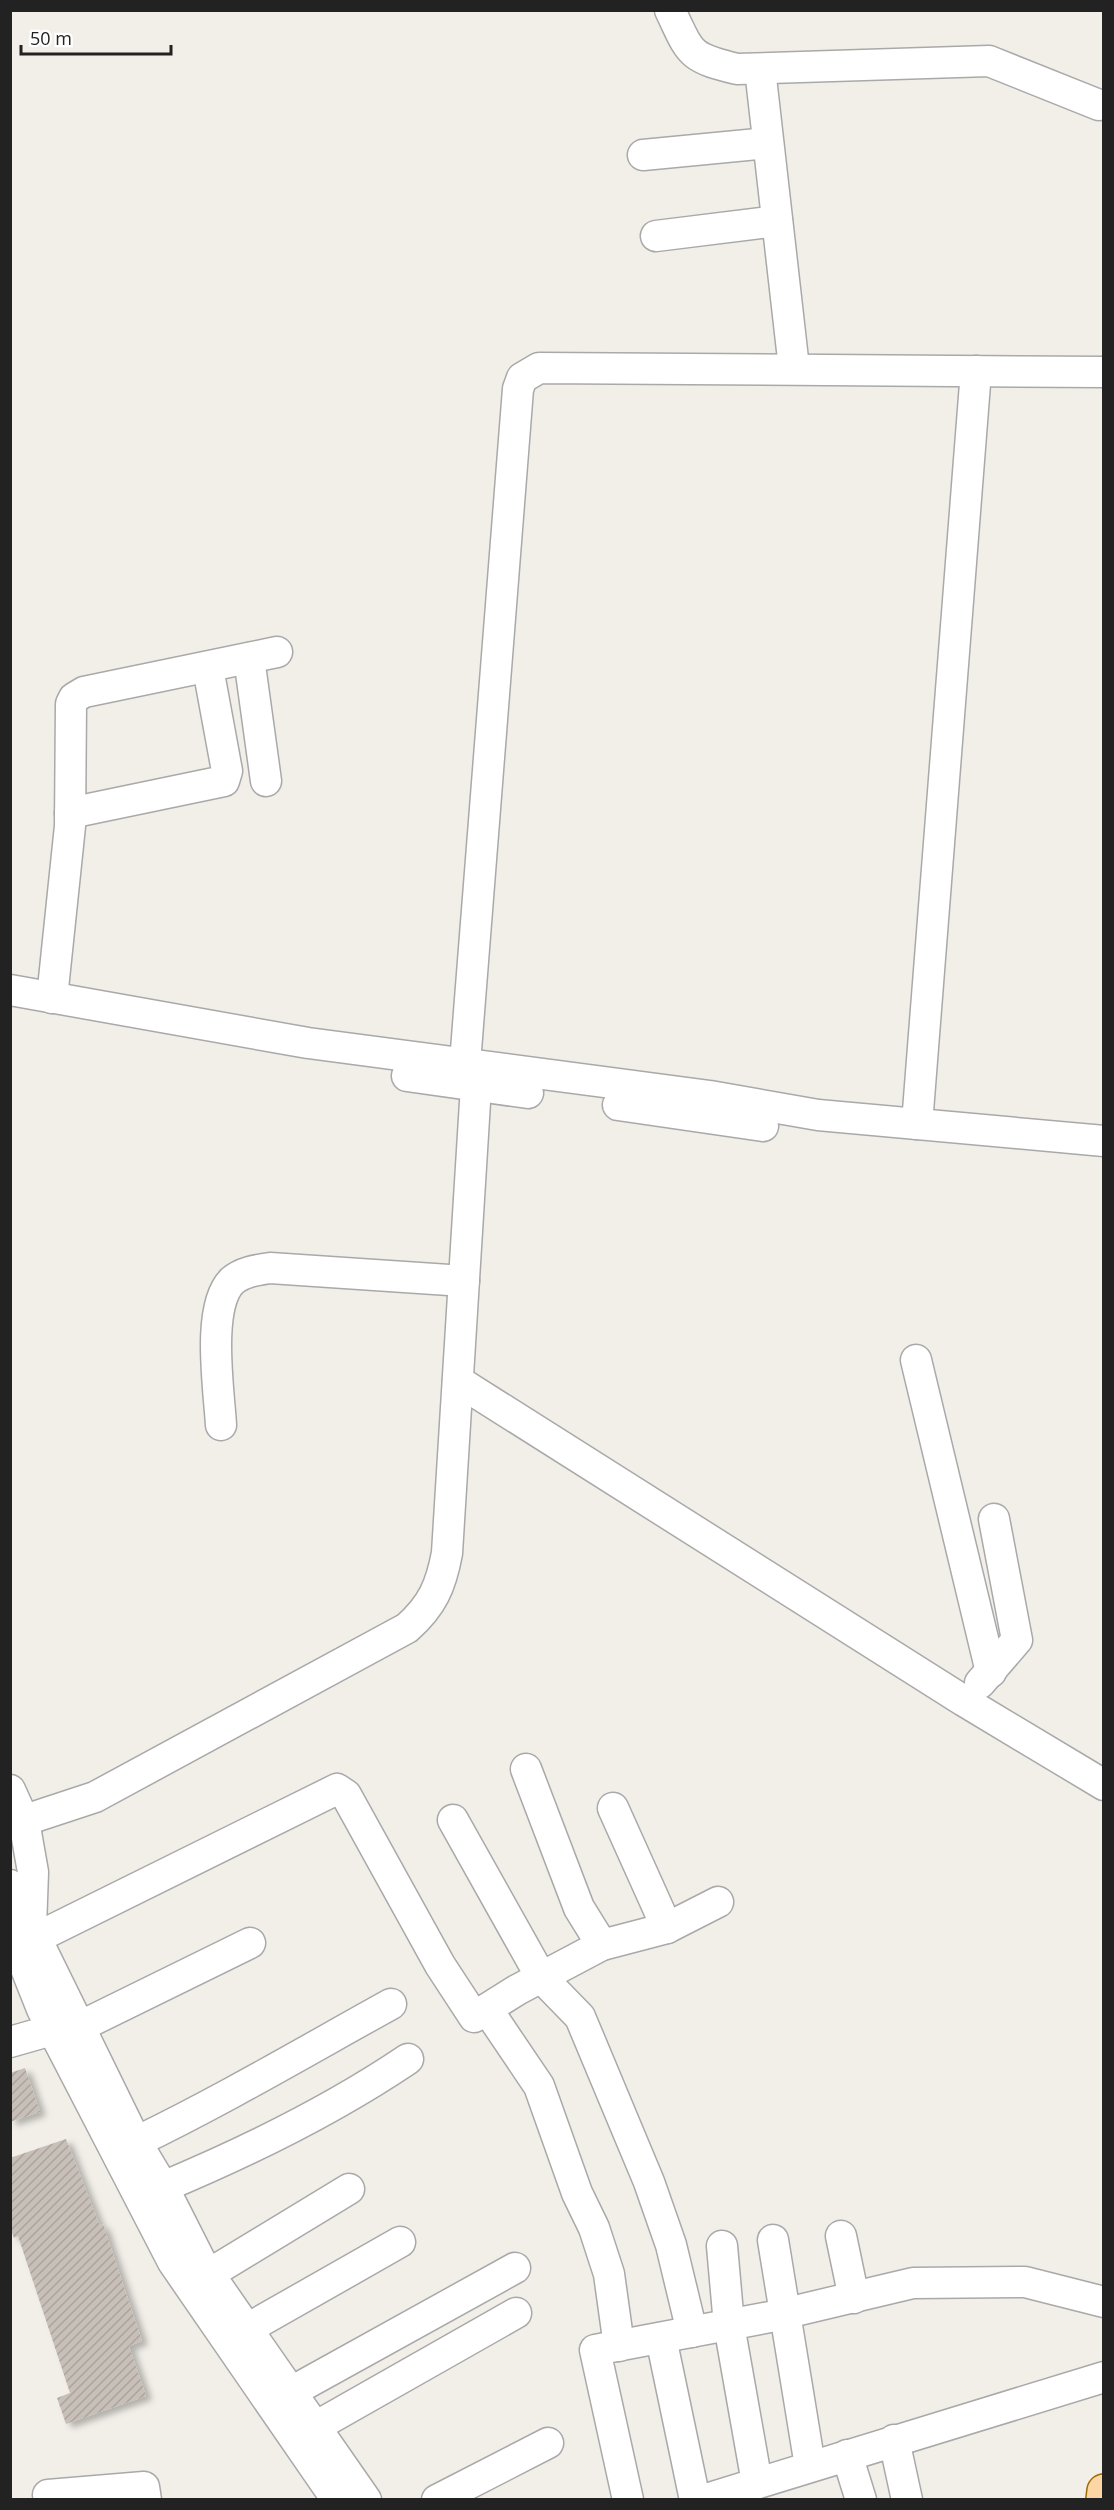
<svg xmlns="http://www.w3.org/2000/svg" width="1114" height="2510" font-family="'Open Sans',sans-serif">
  <defs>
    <pattern id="building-hatch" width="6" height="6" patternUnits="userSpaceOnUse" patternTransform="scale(1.5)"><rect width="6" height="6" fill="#c7bfb8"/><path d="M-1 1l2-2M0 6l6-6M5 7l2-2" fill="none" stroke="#aba49e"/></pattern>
    <filter id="shadow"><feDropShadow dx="6" dy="4" stdDeviation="3" flood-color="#0004"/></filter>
  </defs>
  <rect width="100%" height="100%" fill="#f2efe9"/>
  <!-- building -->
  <g fill="url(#building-hatch)" filter="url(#shadow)">
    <polygon points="25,2068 40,2112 10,2122 10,2073"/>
    <polygon points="66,2139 100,2226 103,2224 142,2341 129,2346 146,2396 66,2424 57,2398 70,2393 18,2236 14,2238 10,2228 10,2158"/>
  </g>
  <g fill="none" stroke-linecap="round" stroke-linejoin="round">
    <!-- minor casing -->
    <g stroke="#a9a9a9" stroke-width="33">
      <g id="minor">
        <path d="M670 10C691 54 688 57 737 69L989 61 1099 105"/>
        <polyline points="760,69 794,368"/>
        <polyline points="643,155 768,143"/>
        <polyline points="656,236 777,221"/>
        <polyline points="249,658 266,781"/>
        <polyline points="70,813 224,781 227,771 208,668"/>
        <polyline points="10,990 308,1043 710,1096 818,1115 1104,1141"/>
        <polyline points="52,998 70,826 71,704 74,698 84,692 277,652"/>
        <polyline points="465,1063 518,389 522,378 539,368 1104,372"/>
        <polyline points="407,1076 528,1093"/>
        <polyline points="618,1105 763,1126"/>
        <polyline points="917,1124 976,371"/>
        <polyline points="916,1360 991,1672"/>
        <polyline points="458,1381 964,1701 1104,1785"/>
        <path d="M221 1425C219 1390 206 1307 232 1281 242 1272 257 1270 270 1268L464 1281"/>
        <polyline points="980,1683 1017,1640 994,1519"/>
        <polyline points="526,1769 579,1908 602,1945"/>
        <polyline points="10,1790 24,1821 33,1872 31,1928 136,2142 163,2187 202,2264 366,2500"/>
        <polyline points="613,1808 667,1928"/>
        <polyline points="453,1820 541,1977 580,2017 649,2182 671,2245 692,2332"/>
        <path d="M10 1825 95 1797 407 1628C432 1606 441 1586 447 1553L476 1086"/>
        <polyline points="10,1885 13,1936 42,2009 173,2262 337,2500"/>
        <polyline points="36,1938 337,1789 346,1795 440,1965 474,2017 517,1990 602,1945 667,1928 718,1902"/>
        <polyline points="487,2009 539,2086 577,2193 594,2228 609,2274 619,2346"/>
        <polyline points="79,2027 250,1943"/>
        <polyline points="10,2042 52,2030"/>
        <path d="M136 2142C223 2100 306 2051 391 2004"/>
        <path d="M163 2187C249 2151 331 2111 408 2059"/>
        <polyline points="841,2236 854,2298"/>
        <polyline points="773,2240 810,2466"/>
        <polyline points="722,2246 729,2325 757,2483"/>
        <polyline points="209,2274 349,2189"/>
        <polyline points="247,2329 400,2242"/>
        <polyline points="661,2338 695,2500"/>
        <polyline points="291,2392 515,2268"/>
        <polyline points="315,2427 516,2313"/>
        <polyline points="894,2440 907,2500"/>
        <polyline points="847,2455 861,2500"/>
        <polyline points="48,2495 144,2487 146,2500"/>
        <polyline points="437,2500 548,2443"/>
        <polyline points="628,2500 595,2350 770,2317 913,2283 1025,2282 1104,2302"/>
        <polyline points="703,2500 1104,2377"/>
      </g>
    </g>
    <!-- major casing -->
    <g stroke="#a06b00" stroke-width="36">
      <polyline id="major" points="1103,2500 1104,2491"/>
    </g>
    <!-- minor -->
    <use href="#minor" stroke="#fff" stroke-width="30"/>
    <!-- major -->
    <use href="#major" stroke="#fcd6a4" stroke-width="33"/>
  </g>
  <!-- border -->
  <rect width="1114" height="2510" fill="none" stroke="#222222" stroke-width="24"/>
  <!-- scale -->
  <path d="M21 45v9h150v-9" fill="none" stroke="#222222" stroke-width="3"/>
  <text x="30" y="45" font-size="18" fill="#222222" stroke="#ffffff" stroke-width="4.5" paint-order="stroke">50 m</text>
</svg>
